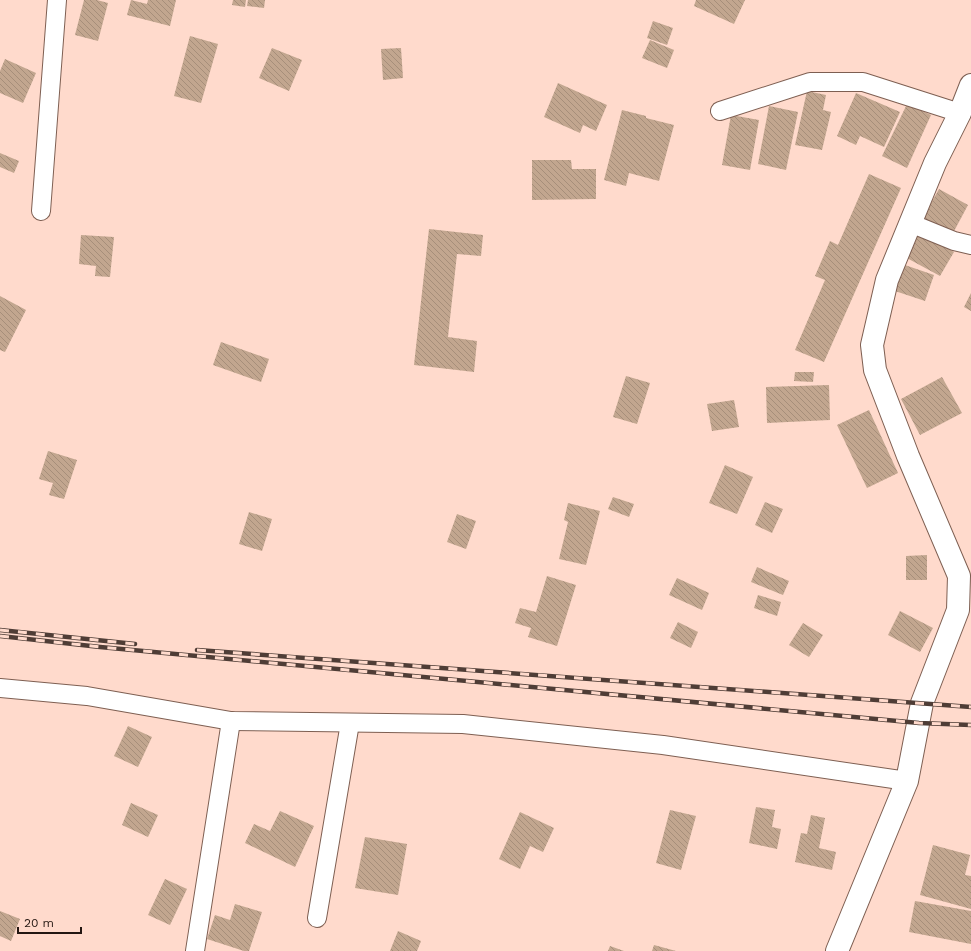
<svg xmlns="http://www.w3.org/2000/svg" width="971" height="951" font-family="'Work Sans',sans-serif">
  <defs>
    <pattern id="building-back-hatch" width="6" height="6" patternUnits="userSpaceOnUse"><rect width="6" height="6" fill="#c2a68f"/><path d="M-1 5l2 2M0 0l6 6M5-1l2 2" fill="none" stroke="#a68e7a"/></pattern>
  </defs>
  <rect width="100%" height="100%" fill="#ffdacc"/>
  <!-- building -->
  <g fill="url(#building-back-hatch)">
    <polygon points="84,0 97,0 108,3 98,41 75,35"/>
    <polygon points="131,0 147,4 148,0 176,0 170,26 127,15"/>
    <polygon points="233,0 246,0 245,7 232,5"/>
    <polygon points="248,0 265,0 264,8 247,6"/>
    <polygon points="696,0 745,0 734,24 694,6"/>
    <polygon points="653,21 673,28 667,45 647,38"/>
    <polygon points="190,36 218,44 201,103 174,96"/>
    <polygon points="650,40 674,50 667,68 642,58"/>
    <polygon points="272,48 302,60 289,91 259,78"/>
    <polygon points="401,48 403,78 383,80 381,49"/>
    <polygon points="5,59 36,73 23,103 0,93 0,71"/>
    <polygon points="558,83 607,105 596,131 583,125 580,133 544,117"/>
    <polygon points="807,91 826,95 823,110 831,112 822,150 795,145"/>
    <polygon points="856,93 900,112 884,147 860,136 856,145 837,136"/>
    <polygon points="907,104 931,115 907,168 882,156"/>
    <polygon points="769,106 798,112 786,170 758,164"/>
    <polygon points="622,110 646,116 646,118 674,125 659,181 629,173 626,186 604,180"/>
    <polygon points="731,115 759,120 750,170 722,165"/>
    <polygon points="0,153 19,161 14,173 0,167"/>
    <polygon points="532,160 571,160 572,169 596,169 596,199 532,200"/>
    <polygon points="869,174 901,188 824,362 795,350 825,280 815,276 830,241 838,245"/>
    <polygon points="939,189 968,205 952,235 922,219"/>
    <polygon points="429,229 483,235 481,256 457,254 448,337 477,341 474,372 414,365"/>
    <polygon points="918,232 954,252 940,276 905,257"/>
    <polygon points="81,235 114,237 110,277 95,276 96,266 79,264"/>
    <polygon points="902,264 934,275 925,301 892,290"/>
    <polygon points="971,293 971,311 964,307"/>
    <polygon points="0,296 26,310 5,352 0,350"/>
    <polygon points="221,342 269,359 261,382 213,365"/>
    <polygon points="795,372 814,372 813,382 794,381"/>
    <polygon points="626,376 650,383 637,424 613,417"/>
    <polygon points="942,377 962,413 920,435 901,399"/>
    <polygon points="829,385 830,420 767,423 766,387"/>
    <polygon points="734,400 739,427 712,431 707,404"/>
    <polygon points="869,410 898,473 867,488 837,425"/>
    <polygon points="48,451 77,460 64,499 49,495 53,483 39,479"/>
    <polygon points="725,465 753,477 737,514 709,503"/>
    <polygon points="613,497 634,504 629,517 608,509"/>
    <polygon points="765,502 783,509 772,533 755,525"/>
    <polygon points="568,503 600,511 586,565 559,559 568,522 564,520"/>
    <polygon points="249,512 272,519 262,551 239,544"/>
    <polygon points="457,514 476,521 466,549 447,542"/>
    <polygon points="927,555 927,580 906,580 906,556"/>
    <polygon points="757,567 789,581 783,595 751,582"/>
    <polygon points="547,576 576,585 557,646 528,637 531,628 515,623 520,608 536,612"/>
    <polygon points="677,578 709,593 702,610 669,595"/>
    <polygon points="758,595 781,602 777,616 754,608"/>
    <polygon points="900,611 933,628 920,652 888,635"/>
    <polygon points="678,622 698,632 691,648 670,638"/>
    <polygon points="803,623 823,635 809,657 789,645"/>
    <polygon points="128,726 152,737 138,767 114,756"/>
    <polygon points="131,803 158,815 148,837 122,825"/>
    <polygon points="756,807 775,810 772,827 781,829 777,849 749,843"/>
    <polygon points="670,810 696,816 681,870 656,863"/>
    <polygon points="280,811 314,826 295,867 245,843 254,824 270,831"/>
    <polygon points="520,812 554,828 543,852 530,846 520,869 499,859"/>
    <polygon points="811,815 825,818 819,848 836,852 832,870 795,862 801,833 807,834"/>
    <polygon points="365,837 407,844 398,895 355,888"/>
    <polygon points="933,845 970,855 965,875 971,876 971,909 920,895"/>
    <polygon points="165,879 187,889 170,925 148,915"/>
    <polygon points="915,901 971,911 971,944 909,932"/>
    <polygon points="235,904 262,912 249,951 244,951 207,939 215,915 230,920"/>
    <polygon points="0,911 20,919 11,941 0,936"/>
    <polygon points="398,931 421,941 417,951 390,951"/>
    <polygon points="654,945 676,951 652,951"/>
    <polygon points="610,946 624,951 608,951"/>
  </g>
  <g fill="none" stroke-linecap="round" stroke-linejoin="round">
    <!-- minor casing -->
    <g stroke="#7e5f52" stroke-width="20">
      <g id="minor">
        <polyline points="720,111 810,82 863,82 960,113"/>
        <polyline points="41,211 57,0"/>
        <polyline points="910,223 954,241 971,245"/>
        <polyline points="0,688 87,696 231,721 463,724 663,745 907,781"/>
        <polyline points="317,918 350,723"/>
        <polyline points="195,951 231,721"/>
      </g>
    </g>
    <!-- tertiary casing -->
    <g stroke="#7e5f52" stroke-width="24">
      <polyline id="tertiary" points="837,951 907,781 922,703 958,610 959,576 908,456 875,370 872,345 887,280 935,163 960,113 971,85"/>
    </g>
    <!-- minor -->
    <use href="#minor" stroke="#fff" stroke-width="18"/>
    <!-- tertiary -->
    <use href="#tertiary" stroke="#fff" stroke-width="22"/>
    <!-- rail casing -->
    <g stroke="#4f3d36" stroke-width="4.5">
      <g id="rail">
        <polyline points="0,630 135,644"/>
        <polyline points="0,636 100,647 919,723 971,725"/>
        <polyline points="197,650 971,707"/>
      </g>
    </g>
    <!-- rail -->
    <use href="#rail" stroke="#ffdacc" stroke-width="3" stroke-dasharray="9" stroke-linecap="butt"/>
  </g>
  <!-- scale -->
  <path d="M18 927v6h63v-6" fill="none" stroke="#231611" stroke-width="2"/>
  <text x="24" y="927" font-size="12" fill="#231611" stroke="#ffdacc" stroke-width="3" paint-order="stroke">20 m</text>
</svg>
